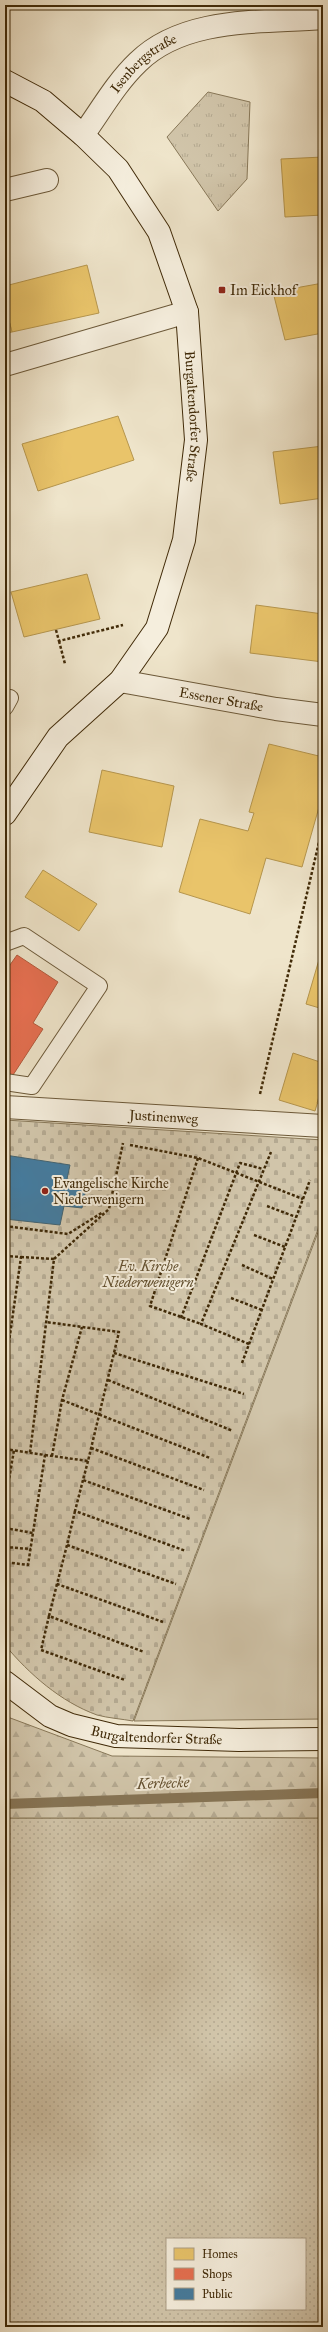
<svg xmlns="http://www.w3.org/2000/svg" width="328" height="2332" font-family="'IM FELL Great Primer',serif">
  <defs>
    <pattern id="grass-dots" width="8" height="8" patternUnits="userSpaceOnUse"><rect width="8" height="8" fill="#d1c5aa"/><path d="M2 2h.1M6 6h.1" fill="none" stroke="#b4a991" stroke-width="1.8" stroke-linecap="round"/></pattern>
    <pattern id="forest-firs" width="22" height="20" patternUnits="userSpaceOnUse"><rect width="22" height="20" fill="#d1c5aa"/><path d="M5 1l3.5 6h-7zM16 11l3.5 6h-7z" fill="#b4a991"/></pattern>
    <pattern id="cemetery-stones" width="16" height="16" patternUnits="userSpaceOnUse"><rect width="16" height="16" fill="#d1c5aa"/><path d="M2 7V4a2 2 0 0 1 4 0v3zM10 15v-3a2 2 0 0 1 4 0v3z" fill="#b4a991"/></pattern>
    <pattern id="park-tufts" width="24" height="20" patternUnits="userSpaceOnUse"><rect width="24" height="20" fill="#d1c5aa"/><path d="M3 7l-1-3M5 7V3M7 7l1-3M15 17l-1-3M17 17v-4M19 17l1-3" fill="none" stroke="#b4a991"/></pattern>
  </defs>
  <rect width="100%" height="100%" fill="#efe5cb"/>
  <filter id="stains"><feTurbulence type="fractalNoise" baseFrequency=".005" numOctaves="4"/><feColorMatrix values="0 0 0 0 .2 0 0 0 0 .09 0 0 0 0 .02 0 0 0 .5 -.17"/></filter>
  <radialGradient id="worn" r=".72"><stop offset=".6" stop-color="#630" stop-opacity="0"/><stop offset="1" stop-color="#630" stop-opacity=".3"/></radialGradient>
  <!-- grass -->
  <path fill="url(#grass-dots)" stroke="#887859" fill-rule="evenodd" d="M5 1818H323V2327H5ZM167 2239H305V2309H167Z"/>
  <!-- forest -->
  <polygon fill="url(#forest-firs)" stroke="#887859" points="5,1716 112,1756 323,1758 323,1818 5,1818"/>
  <!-- cemetery -->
  <path fill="url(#cemetery-stones)" stroke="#887859" d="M5 1120 323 1140V1216L133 1721C122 1719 108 1718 97 1715 61 1702 29 1674 5 1645Z"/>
  <!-- park -->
  <polygon fill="url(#park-tufts)" stroke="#887859" points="208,92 250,102 247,179 218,211 167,137"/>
  <!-- garden -->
  <polygon fill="#d1c5aa" stroke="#887859" points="323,1219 323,1719 134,1721"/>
  <!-- homes -->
  <g fill="#e9c46a" stroke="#b6964d">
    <polygon points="323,157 323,215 285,217 281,159"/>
    <polygon points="87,265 99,313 12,332 5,305 5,286"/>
    <polygon points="323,283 323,333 285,340 273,292"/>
    <polygon points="5,305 12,332 5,333"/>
    <polygon points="118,416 134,460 38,491 22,444"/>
    <polygon points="323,446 323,498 280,504 273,452"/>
    <polygon points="87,574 100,619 24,637 11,592"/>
    <polygon points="256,605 323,614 323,662 250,653"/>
    <polygon points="269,744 323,757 323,793 302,867 266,858 250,914 179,892 200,819 248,831 254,813 249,812"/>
    <polygon points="102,770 174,786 162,847 89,832"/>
    <polygon points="43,870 97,904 79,931 25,897"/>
    <polygon points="323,946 323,1009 306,1004"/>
    <polygon points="293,1053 323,1063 323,1084 315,1111 279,1100"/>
    <polygon points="323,1084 323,1105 317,1103"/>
  </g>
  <!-- shops -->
  <polygon fill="#e76f51" stroke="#b55a3b" points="17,955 58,982 33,1023 43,1029 13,1075 5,1074 5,972"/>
  <!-- public -->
  <polygon fill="#457b9d" stroke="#446370" points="5,1155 70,1165 67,1179 87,1184 82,1208 64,1206 60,1225 5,1219"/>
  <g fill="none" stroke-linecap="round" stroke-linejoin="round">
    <!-- stream -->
    <polyline stroke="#867455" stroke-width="10" points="5,1804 323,1793"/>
    <!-- service casing -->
    <g stroke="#6c5939" stroke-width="18">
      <g id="service">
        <polyline points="5,707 10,698"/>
        <polyline points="5,943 24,936 99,986 32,1086 5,1082"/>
      </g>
    </g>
    <!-- minor casing -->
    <g stroke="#6c5939" stroke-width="24">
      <g id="minor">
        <polyline points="5,190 47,180"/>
        <polyline points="5,365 187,312"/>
        <path id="s1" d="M5 1107 323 1126"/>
      </g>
    </g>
    <!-- tertiary casing -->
    <g stroke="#6c5939" stroke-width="24">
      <g id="tertiary">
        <path id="s2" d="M83 135C101 110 116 83 138 62 185 16 263 23 323 18"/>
        <path id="s3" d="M120 681 276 709 323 715"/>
      </g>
    </g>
    <!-- secondary casing -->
    <g stroke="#402a08" stroke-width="24">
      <g id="secondary">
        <path id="s4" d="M5 81 43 101 83 135 118 169 159 232 187 312 196 440 184 540 157 628 120 681 58 737 5 814"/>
        <path id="s5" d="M5 1682 50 1716 71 1725 116 1736 239 1740 323 1739"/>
      </g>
    </g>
    <!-- path -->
    <g stroke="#402a08" stroke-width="2.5" stroke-dasharray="3 2" stroke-linecap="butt">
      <polyline points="56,630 59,641 123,625"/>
      <polyline points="59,641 65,664"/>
      <polyline points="260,1094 323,825"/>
      <polyline points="130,1145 198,1158 303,1199"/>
      <polyline points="198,1158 150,1306 201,1324"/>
      <polyline points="84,1197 111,1201"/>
      <polyline points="267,1206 296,1217"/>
      <polyline points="5,1226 68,1234 103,1212"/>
      <polyline points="254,1235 285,1247"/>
      <polyline points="5,1256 21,1257 5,1370"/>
      <polyline points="21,1257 54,1259 30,1453"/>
      <polyline points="54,1259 109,1209 123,1143"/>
      <polyline points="242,1265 273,1279"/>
      <polyline points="231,1298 262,1310"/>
      <polyline points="181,1318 240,1163 263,1169"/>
      <polyline points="249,1344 201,1324 271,1152"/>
      <polyline points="114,1353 244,1394"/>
      <polyline points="242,1363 310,1180"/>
      <polyline points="108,1380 233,1431"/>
      <polyline points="62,1400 210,1458"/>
      <polyline points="91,1448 204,1490"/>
      <polyline points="5,1449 45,1455 28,1565 5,1562"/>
      <polyline points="45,1455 88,1461 119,1332 46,1322"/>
      <polyline points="52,1456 62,1400 82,1327"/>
      <polyline points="88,1461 83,1480 190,1519"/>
      <polyline points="83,1480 75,1511 186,1551"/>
      <polyline points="5,1503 14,1450"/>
      <polyline points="75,1511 67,1545 176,1584"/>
      <polyline points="5,1528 33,1533"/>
      <polyline points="67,1545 57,1584 163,1622"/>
      <polyline points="5,1547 31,1549"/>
      <polyline points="57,1584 49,1616 144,1652"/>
      <polyline points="49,1616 41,1650 125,1680"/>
    </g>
    <!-- service -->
    <use href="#service" stroke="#f5eedd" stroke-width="16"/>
    <!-- minor -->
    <use href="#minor" stroke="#f5eedd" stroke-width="22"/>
    <!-- tertiary -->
    <use href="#tertiary" stroke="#f5eedd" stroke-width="22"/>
    <!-- secondary -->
    <use href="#secondary" stroke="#f5eedd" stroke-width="22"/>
  </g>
  <!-- markers -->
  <g fill="#8f2418" stroke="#f5eedd" stroke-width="1.5">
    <rect x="218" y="286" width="8" height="8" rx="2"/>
    <circle cx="45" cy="1191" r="4"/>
  </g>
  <g text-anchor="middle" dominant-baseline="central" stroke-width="4" stroke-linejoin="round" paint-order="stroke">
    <!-- street labels -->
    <g font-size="14" fill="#402a08" stroke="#f5eedd">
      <text stroke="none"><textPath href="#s2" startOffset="95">Isenbergstraße</textPath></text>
      <text stroke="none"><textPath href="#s4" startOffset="409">Burgaltendorfer Straße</textPath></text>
      <text stroke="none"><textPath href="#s3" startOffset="103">Essener Straße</textPath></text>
      <text stroke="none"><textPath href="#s1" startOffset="159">Justinenweg</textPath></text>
      <text stroke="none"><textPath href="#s5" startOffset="166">Burgaltendorfer Straße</textPath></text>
    </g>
    <!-- poi labels -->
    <g font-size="14" fill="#402a08" stroke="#f5eedd" text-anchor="start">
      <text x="230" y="290">Im Eickhof</text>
      <text x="53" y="1183">Evangelische Kirche<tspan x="53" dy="16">Niederwenigern</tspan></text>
    </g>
    <!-- park labels -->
    <g font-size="14" font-style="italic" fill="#645130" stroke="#f5eedd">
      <text x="148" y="1266">Ev. Kirche<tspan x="148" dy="16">Niederwenigern</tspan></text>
    </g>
    <!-- water labels -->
    <g font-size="15" font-style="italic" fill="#634f2f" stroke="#f5eedd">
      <text transform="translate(163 1783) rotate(-2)">Kerbecke</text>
    </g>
  </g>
  <!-- margin -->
  <rect width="328" height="2332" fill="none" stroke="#efe5cb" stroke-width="20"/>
  <rect x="6" y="6" width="316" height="2320" fill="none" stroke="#402a08" stroke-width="2"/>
  <rect x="10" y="10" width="308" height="2312" fill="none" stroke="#402a08"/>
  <!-- legend -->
  <rect x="166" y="2238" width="140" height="72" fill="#f5eedd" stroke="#ada088"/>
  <rect x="174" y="2248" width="20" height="12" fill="#e9c46a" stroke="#ada088"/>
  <text x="202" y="2258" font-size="12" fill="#402a08">Homes</text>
  <rect x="174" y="2268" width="20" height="12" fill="#e76f51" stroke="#ada088"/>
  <text x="202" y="2278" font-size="12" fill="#402a08">Shops</text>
  <rect x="174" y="2288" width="20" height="12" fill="#457b9d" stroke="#ada088"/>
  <text x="202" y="2298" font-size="12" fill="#402a08">Public</text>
  <rect width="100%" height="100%" filter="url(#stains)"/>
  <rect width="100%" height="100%" fill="url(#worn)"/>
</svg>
